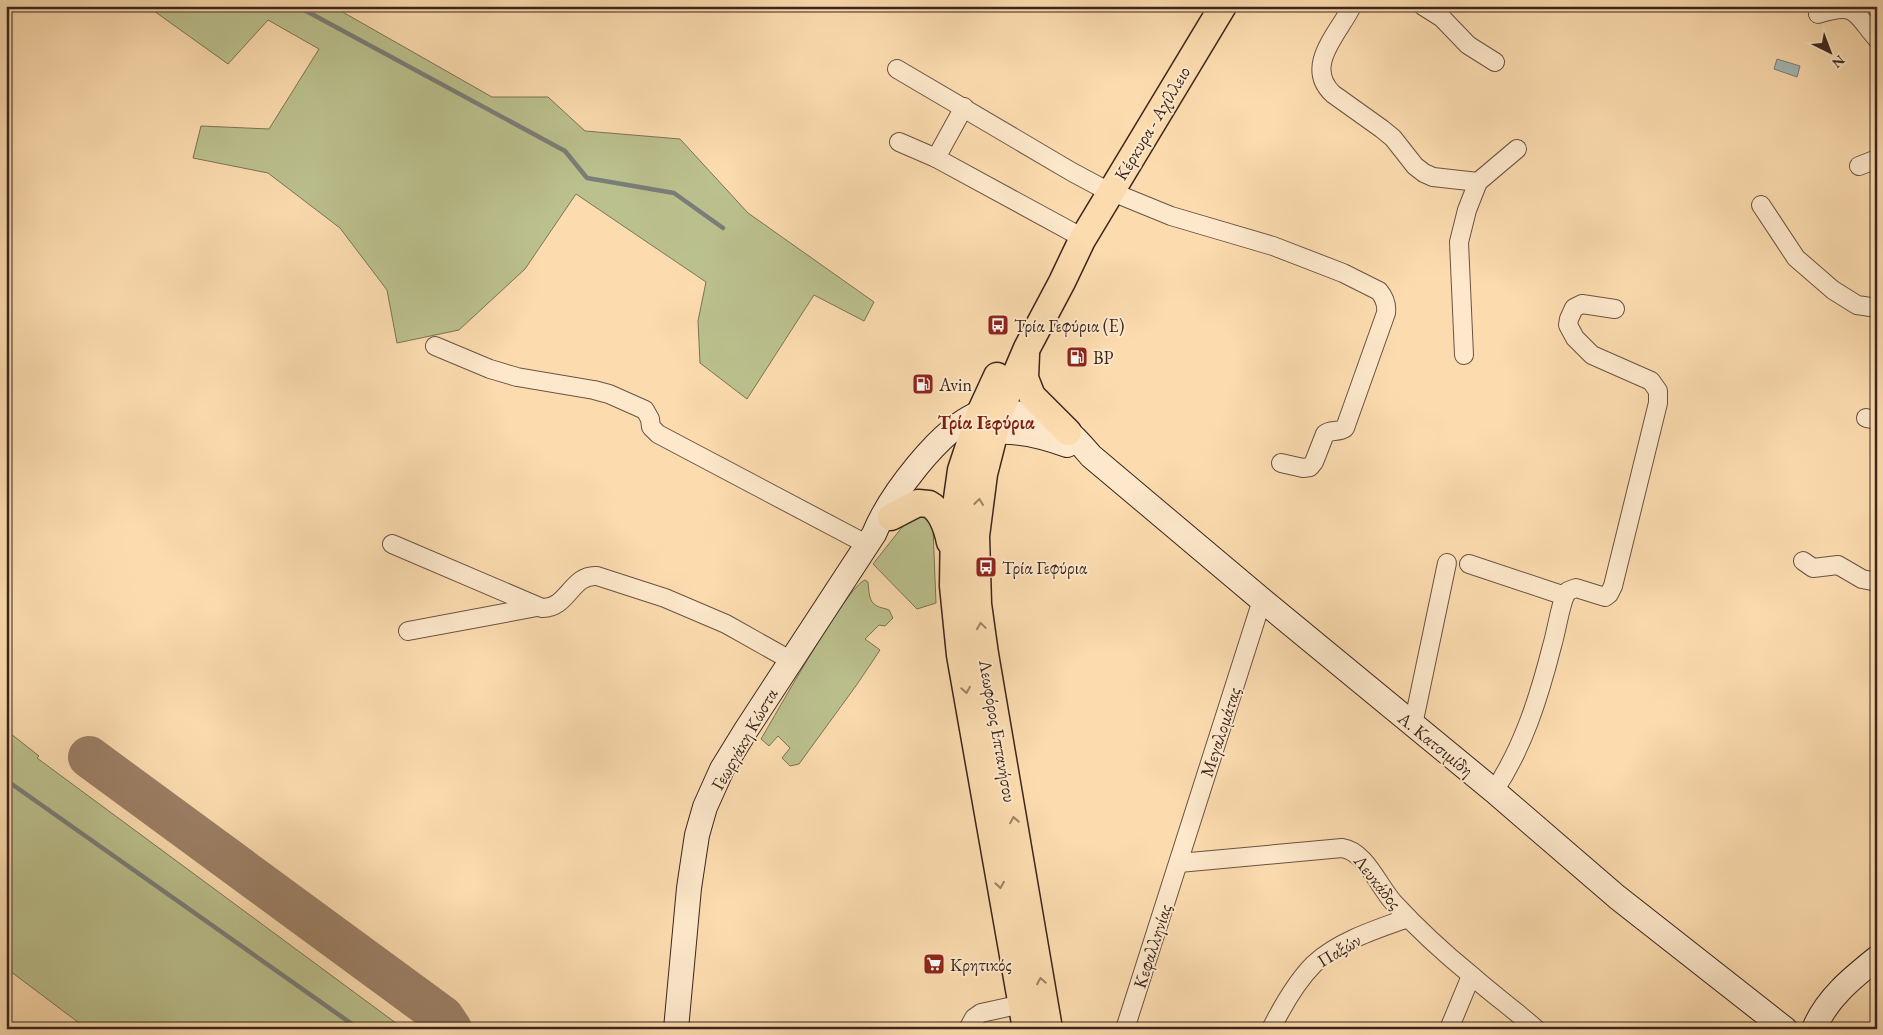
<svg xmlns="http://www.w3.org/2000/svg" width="1883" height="1035" font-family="'EB Garamond',serif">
  <rect width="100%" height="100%" fill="#fcdcaf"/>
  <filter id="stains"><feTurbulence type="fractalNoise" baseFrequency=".004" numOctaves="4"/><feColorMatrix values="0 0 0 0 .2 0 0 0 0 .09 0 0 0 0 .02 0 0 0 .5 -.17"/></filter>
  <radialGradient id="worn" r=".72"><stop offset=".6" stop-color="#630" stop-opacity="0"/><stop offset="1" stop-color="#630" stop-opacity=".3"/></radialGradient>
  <!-- green -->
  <g fill="#bbc18e" stroke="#7b7356">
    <polygon points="147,6 332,6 492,97 548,97 585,131 680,139 748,213 874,302 864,321 814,295 747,399 700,363 698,321 706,282 576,194 525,269 459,330 397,343 387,290 340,228 268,173 193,158 201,126 269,129 319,49 268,20 228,64"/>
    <polygon points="915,515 929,517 933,529 936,603 917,609 873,564 903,526"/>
    <path d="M865 580 868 582C869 589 868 602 877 606 880 608 885 608 889 610L893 618 885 626 879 625 865 639 880 650 858 683 799 764 790 766 782 758 790 748 778 736 769 746 761 739C776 714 847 586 865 580Z"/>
    <polygon points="6,730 39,756 37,758 404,1029 87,1029 6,968"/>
  </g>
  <!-- water -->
  <polygon fill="#a4b9b6" stroke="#7a7e79" points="1777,59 1800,66 1797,77 1774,69"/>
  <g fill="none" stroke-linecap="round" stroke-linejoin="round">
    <!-- stream -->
    <g stroke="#7a7e79" stroke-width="4.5">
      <polyline points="297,6 565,151 587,178 674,193 723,228"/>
      <polyline points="6,780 359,1029"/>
    </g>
    <!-- taxiway -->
    <polyline stroke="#9c8066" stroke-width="42" points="89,757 443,1017 451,1029"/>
    <!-- street casing -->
    <g stroke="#6b5342" stroke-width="20">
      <g id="street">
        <path d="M1352 6C1339 33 1303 66 1333 94L1382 129 1393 138 1415 166 1424 173 1433 177 1478 182 1517 149"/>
        <polyline points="1423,6 1442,18 1468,45 1495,62"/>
        <path d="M1818 14C1856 2 1854 12 1877 39"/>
        <path d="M897 69 1072 172 1100 187 1171 216 1273 246 1343 273 1379 291C1384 297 1387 305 1386 313L1345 428C1338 433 1331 429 1325 434L1314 462 1310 467 1303 468 1281 463"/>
        <polyline points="899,142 936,158 1083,238"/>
        <polyline points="936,158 964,107"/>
        <polyline points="1859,166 1877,159"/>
        <polyline points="1761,205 1796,258 1833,290 1857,305 1877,308"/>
        <polyline points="435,346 490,369 517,377 594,390 609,394 645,410 650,419 651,427 658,434 868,545"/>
        <polyline points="1464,355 1459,242 1467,210 1478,182"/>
        <polyline points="1866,418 1877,420"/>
        <path d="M392 544 542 608C568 609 571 574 597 576L665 598 726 624 790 660"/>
        <polyline points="1803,561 1813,568 1838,565 1862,579 1877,582"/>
        <polyline points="1469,564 1565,596"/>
        <polyline points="408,631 537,607"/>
        <polyline points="1413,725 1447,563"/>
        <path d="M1494 791C1523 748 1539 697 1552 646 1557 629 1559 611 1565 595L1568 591 1576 588 1605 597 1609 594 1613 586 1658 403V391L1651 381 1592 355 1575 338 1568 325 1569 319 1574 308 1582 304 1615 309"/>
        <path d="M1179 863 1342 848C1365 851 1378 885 1393 902 1417 928 1444 953 1471 975 1492 994 1515 1010 1536 1029"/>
        <polyline points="968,1029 974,1018 981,1013 1022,1004"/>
        <polyline points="1125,1029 1262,600"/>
        <path d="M1271 1029C1282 1007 1297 981 1314 964 1339 941 1377 929 1408 918"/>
        <polyline points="1449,1029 1471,976"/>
      </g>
    </g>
    <!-- secondary casing -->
    <g stroke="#3b251d" stroke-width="26">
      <g id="secondary">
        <path d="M977 435C1006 427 1040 435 1067 445"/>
        <path d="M676 1029 689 888 697 835 705 807 722 769 746 730 874 534C889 497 941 427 980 413 1000 406 1051 419 1067 431 1076 438 1084 448 1091 456L1262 600 1494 791 1617 897 1785 1029"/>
        <path d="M1814 1029C1826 999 1852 978 1877 958"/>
      </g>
    </g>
    <!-- primary casing -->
    <g stroke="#3b251d" stroke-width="29">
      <g id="primary">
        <polyline points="1026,354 1025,378 1032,396 1068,432"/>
        <polyline points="997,376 980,413 961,470 954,520 953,586 960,655 1026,1029"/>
        <path d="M891 517 918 503 929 504C942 511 947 528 950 542"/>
        <polyline points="1049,1029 985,654 978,604 976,536 984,474 1000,411 1027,348 1062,282 1082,240 1223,6"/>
      </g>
    </g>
    <!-- street -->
    <use href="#street" stroke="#fde8cb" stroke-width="18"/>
    <!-- secondary -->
    <use href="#secondary" stroke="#fde8cb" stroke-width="24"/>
    <!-- primary -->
    <use href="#primary" stroke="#fcdcaf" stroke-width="26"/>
  </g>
  <!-- one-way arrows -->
  <defs><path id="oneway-chevron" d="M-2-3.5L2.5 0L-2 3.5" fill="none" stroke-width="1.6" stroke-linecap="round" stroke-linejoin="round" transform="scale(1.25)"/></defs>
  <g stroke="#9c8066">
    <use href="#oneway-chevron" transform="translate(979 502) rotate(-83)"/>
    <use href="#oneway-chevron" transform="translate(981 626) rotate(-98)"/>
    <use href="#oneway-chevron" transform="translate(966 690) rotate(80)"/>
    <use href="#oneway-chevron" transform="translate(1014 820) rotate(-100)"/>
    <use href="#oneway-chevron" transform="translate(1000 885) rotate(81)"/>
    <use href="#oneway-chevron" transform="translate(1041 981) rotate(-100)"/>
  </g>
  <!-- icons -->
  <defs>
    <g id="bus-square" transform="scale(1.125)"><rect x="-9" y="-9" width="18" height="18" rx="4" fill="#8f2418" stroke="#fde8cb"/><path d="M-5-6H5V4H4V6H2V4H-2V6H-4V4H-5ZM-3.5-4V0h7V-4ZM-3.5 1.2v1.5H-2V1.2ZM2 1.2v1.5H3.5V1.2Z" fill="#fff"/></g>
    <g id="fuel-square" transform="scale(1.125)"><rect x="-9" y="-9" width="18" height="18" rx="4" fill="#8f2418" stroke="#fde8cb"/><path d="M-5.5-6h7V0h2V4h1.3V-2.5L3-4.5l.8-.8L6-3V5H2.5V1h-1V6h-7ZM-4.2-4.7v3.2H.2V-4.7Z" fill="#fff"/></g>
    <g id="supermarket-square" transform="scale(1.125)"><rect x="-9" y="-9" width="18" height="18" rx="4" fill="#8f2418" stroke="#fde8cb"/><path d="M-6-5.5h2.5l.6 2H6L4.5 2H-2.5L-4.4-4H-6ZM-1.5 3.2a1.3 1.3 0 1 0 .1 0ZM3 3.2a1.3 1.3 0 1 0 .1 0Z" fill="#fff"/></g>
  </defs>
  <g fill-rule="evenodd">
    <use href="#bus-square" x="998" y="325"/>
    <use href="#fuel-square" x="1077" y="357"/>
    <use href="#fuel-square" x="923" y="384"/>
    <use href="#bus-square" x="986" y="567"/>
    <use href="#supermarket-square" x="934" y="964"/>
  </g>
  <g text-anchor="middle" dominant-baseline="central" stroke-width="4" stroke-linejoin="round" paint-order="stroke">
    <!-- street labels -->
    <g font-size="18" fill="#3b251d" stroke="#fde8cb">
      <text transform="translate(1152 123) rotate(-59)">Κέρκυρα - Αχίλλειο</text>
      <text transform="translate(998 731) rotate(80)">Λεωφόρος Επτανήσου</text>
      <text transform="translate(1220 732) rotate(-72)">Μεγαλομάτας</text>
      <text transform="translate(744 739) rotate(-60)">Γεωργάκη Κώστα</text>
      <text transform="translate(1436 744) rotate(39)">Α. Κατσιμίδη</text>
      <text transform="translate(1378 882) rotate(51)">Λευκάδος</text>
      <text transform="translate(1152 946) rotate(-72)">Κεφαλληνίας</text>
      <text transform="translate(1339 950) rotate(-31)">Παξών</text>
    </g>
    <!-- poi labels -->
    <g font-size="18" fill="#3b251d" stroke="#fde8cb" text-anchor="start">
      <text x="1014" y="325">Τρία Γεφύρια (E)</text>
      <text x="1093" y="357">BP</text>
      <text x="939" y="384">Avin</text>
      <text x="1002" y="567">Τρία Γεφύρια</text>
      <text x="950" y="964">Κρητικός</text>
    </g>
    <!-- neighbourhood labels -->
    <g font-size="19" font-weight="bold" fill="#7a1f14" stroke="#fde8cb">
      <text x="986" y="422">Τρία Γεφύρια</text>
    </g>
  </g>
  <!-- margin -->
  <rect width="1883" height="1035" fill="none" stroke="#fcdcaf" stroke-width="25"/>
  <rect x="8" y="8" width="1868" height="1020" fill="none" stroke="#3b251d" stroke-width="2.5"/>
  <rect x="12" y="12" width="1858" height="1010" fill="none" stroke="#3b251d"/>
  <!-- north arrow -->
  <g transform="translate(1830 52) rotate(138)" stroke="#fde8cb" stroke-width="4" paint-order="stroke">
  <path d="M0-4L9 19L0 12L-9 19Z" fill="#3b251d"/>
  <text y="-8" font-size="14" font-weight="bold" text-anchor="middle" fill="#3b251d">N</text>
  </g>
  <rect width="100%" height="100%" filter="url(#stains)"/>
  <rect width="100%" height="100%" fill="url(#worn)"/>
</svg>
